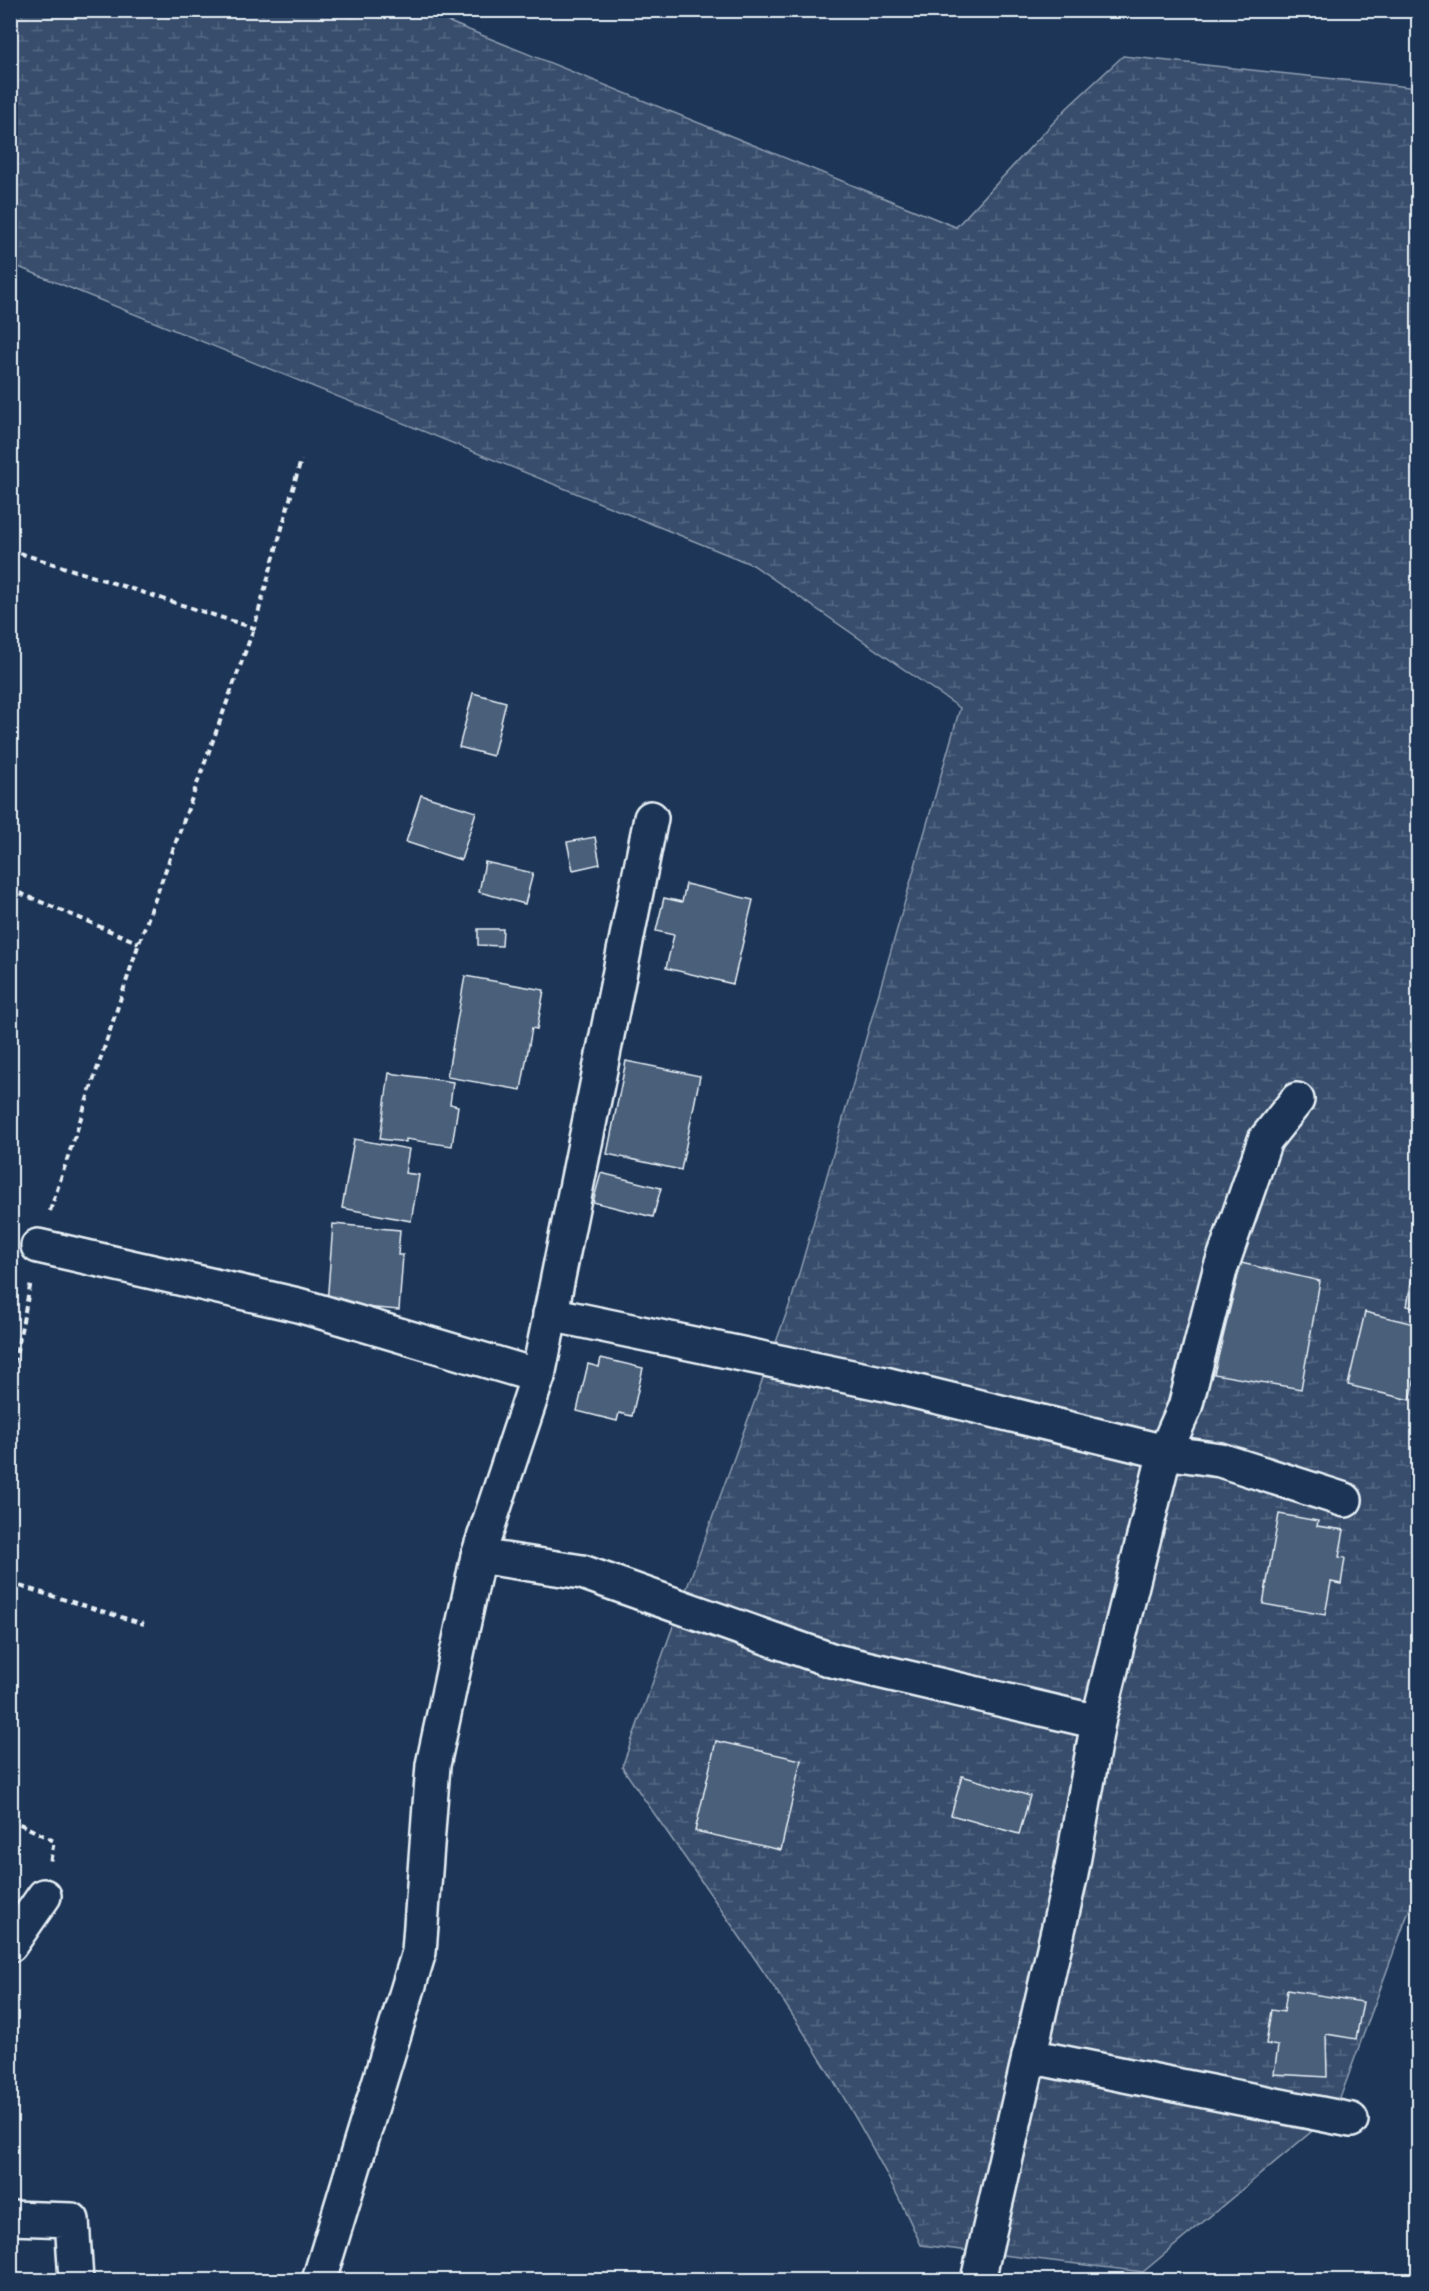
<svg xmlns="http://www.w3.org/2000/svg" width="1429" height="2291" font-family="Caveat,sans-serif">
  <defs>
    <pattern id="wetland-marsh" width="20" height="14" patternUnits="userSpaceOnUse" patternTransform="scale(1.5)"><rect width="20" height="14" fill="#374d6c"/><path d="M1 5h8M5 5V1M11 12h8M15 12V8" fill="none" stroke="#546782"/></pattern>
  </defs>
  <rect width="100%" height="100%" fill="#1d3557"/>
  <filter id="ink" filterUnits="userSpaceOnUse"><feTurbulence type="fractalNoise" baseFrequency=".0167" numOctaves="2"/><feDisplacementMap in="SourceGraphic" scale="12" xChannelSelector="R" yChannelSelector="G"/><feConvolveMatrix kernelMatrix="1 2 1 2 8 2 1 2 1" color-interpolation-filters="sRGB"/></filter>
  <g filter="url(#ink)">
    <!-- wetland -->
    <path fill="url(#wetland-marsh)" stroke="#909fb2" stroke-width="1.5" d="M10 11H422L956 227 1067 108 1123 56 1418 88V1886L1335 2112 1143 2272 921 2245C844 2073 728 1922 622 1767L792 1298 960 708 753 565 11 264Z"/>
    <!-- building -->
    <g fill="#495e7a" stroke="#e8f1f8" stroke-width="1.5">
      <polygon points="473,693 506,702 493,756 459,747"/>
      <polygon points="421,795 476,812 461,860 406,842"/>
      <polygon points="595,837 600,864 573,870 567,842"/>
      <polygon points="485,862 533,873 525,904 479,892"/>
      <polygon points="686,884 753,900 733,984 666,968 674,935 656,931 664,898 682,902"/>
      <polygon points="478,929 503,929 502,946 478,945"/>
      <polygon points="465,976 544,990 537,1029 532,1028 521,1090 447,1077"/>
      <polygon points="626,1061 700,1076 681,1170 607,1154"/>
      <polygon points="389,1073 453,1082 450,1104 458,1106 452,1146 406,1139 406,1142 380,1139"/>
      <polygon points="354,1139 409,1149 405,1173 419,1175 411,1221 342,1208"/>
      <polygon points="601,1173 661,1188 653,1217 593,1202"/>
      <polygon points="333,1224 400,1230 398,1255 403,1255 399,1310 327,1304"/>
      <polygon points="1241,1263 1320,1281 1301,1389 1214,1374"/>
      <polygon points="1412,1278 1418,1280 1418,1308 1407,1306"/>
      <polygon points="1365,1312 1418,1325 1418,1366 1410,1400 1348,1385"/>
      <polygon points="601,1358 643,1368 632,1416 619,1413 617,1421 577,1411 588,1364 599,1367"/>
      <polygon points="1279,1514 1318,1521 1317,1526 1344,1530 1339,1557 1345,1558 1341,1584 1331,1582 1325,1615 1263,1604"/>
      <polygon points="716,1741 801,1760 781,1850 695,1831"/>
      <polygon points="962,1776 1030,1796 1019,1834 951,1815"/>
      <polygon points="1287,1990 1363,2002 1356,2039 1326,2034 1327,2077 1274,2074 1278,2046 1266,2044 1271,2010 1284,2012"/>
    </g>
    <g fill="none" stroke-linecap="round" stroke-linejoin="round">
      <!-- minor casing -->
      <g stroke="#e8f1f8" stroke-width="38">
        <g id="minor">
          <polyline points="38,1246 298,1305 538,1376"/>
          <polyline points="550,1314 885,1384 1165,1452 1220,1460 1345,1500"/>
          <polyline points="478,1556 582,1572 831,1660 1098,1722"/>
          <polyline points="10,1945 44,1896"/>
          <polyline points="1029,2056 1351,2120"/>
          <polyline points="10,2218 72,2220 76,2280"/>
          <polyline points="319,2280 419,1952 433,1765 478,1556 538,1376 651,818"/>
          <polyline points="978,2280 1071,1874 1098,1722 1165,1452 1185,1407 1220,1270 1265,1140 1297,1100"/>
        </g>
      </g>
      <!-- path -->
      <g stroke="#e8f1f8" stroke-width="4" stroke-dasharray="6 4.5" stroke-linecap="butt">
        <polyline points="10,550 254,628 301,460"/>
        <polyline points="10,889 139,943"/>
        <polyline points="50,1211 139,943 254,628"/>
        <polyline points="10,1384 31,1282"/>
        <polyline points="10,1583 144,1624"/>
        <polyline points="10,1819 54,1841 50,1863"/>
      </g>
      <!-- minor -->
      <use href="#minor" stroke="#1d3557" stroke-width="33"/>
    </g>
  </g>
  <!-- margin -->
  <rect width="1429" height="2291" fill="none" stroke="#1d3557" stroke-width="36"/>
  <rect x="18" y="18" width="1393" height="2255" fill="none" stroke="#e8f1f8" stroke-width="2" filter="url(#ink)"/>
</svg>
